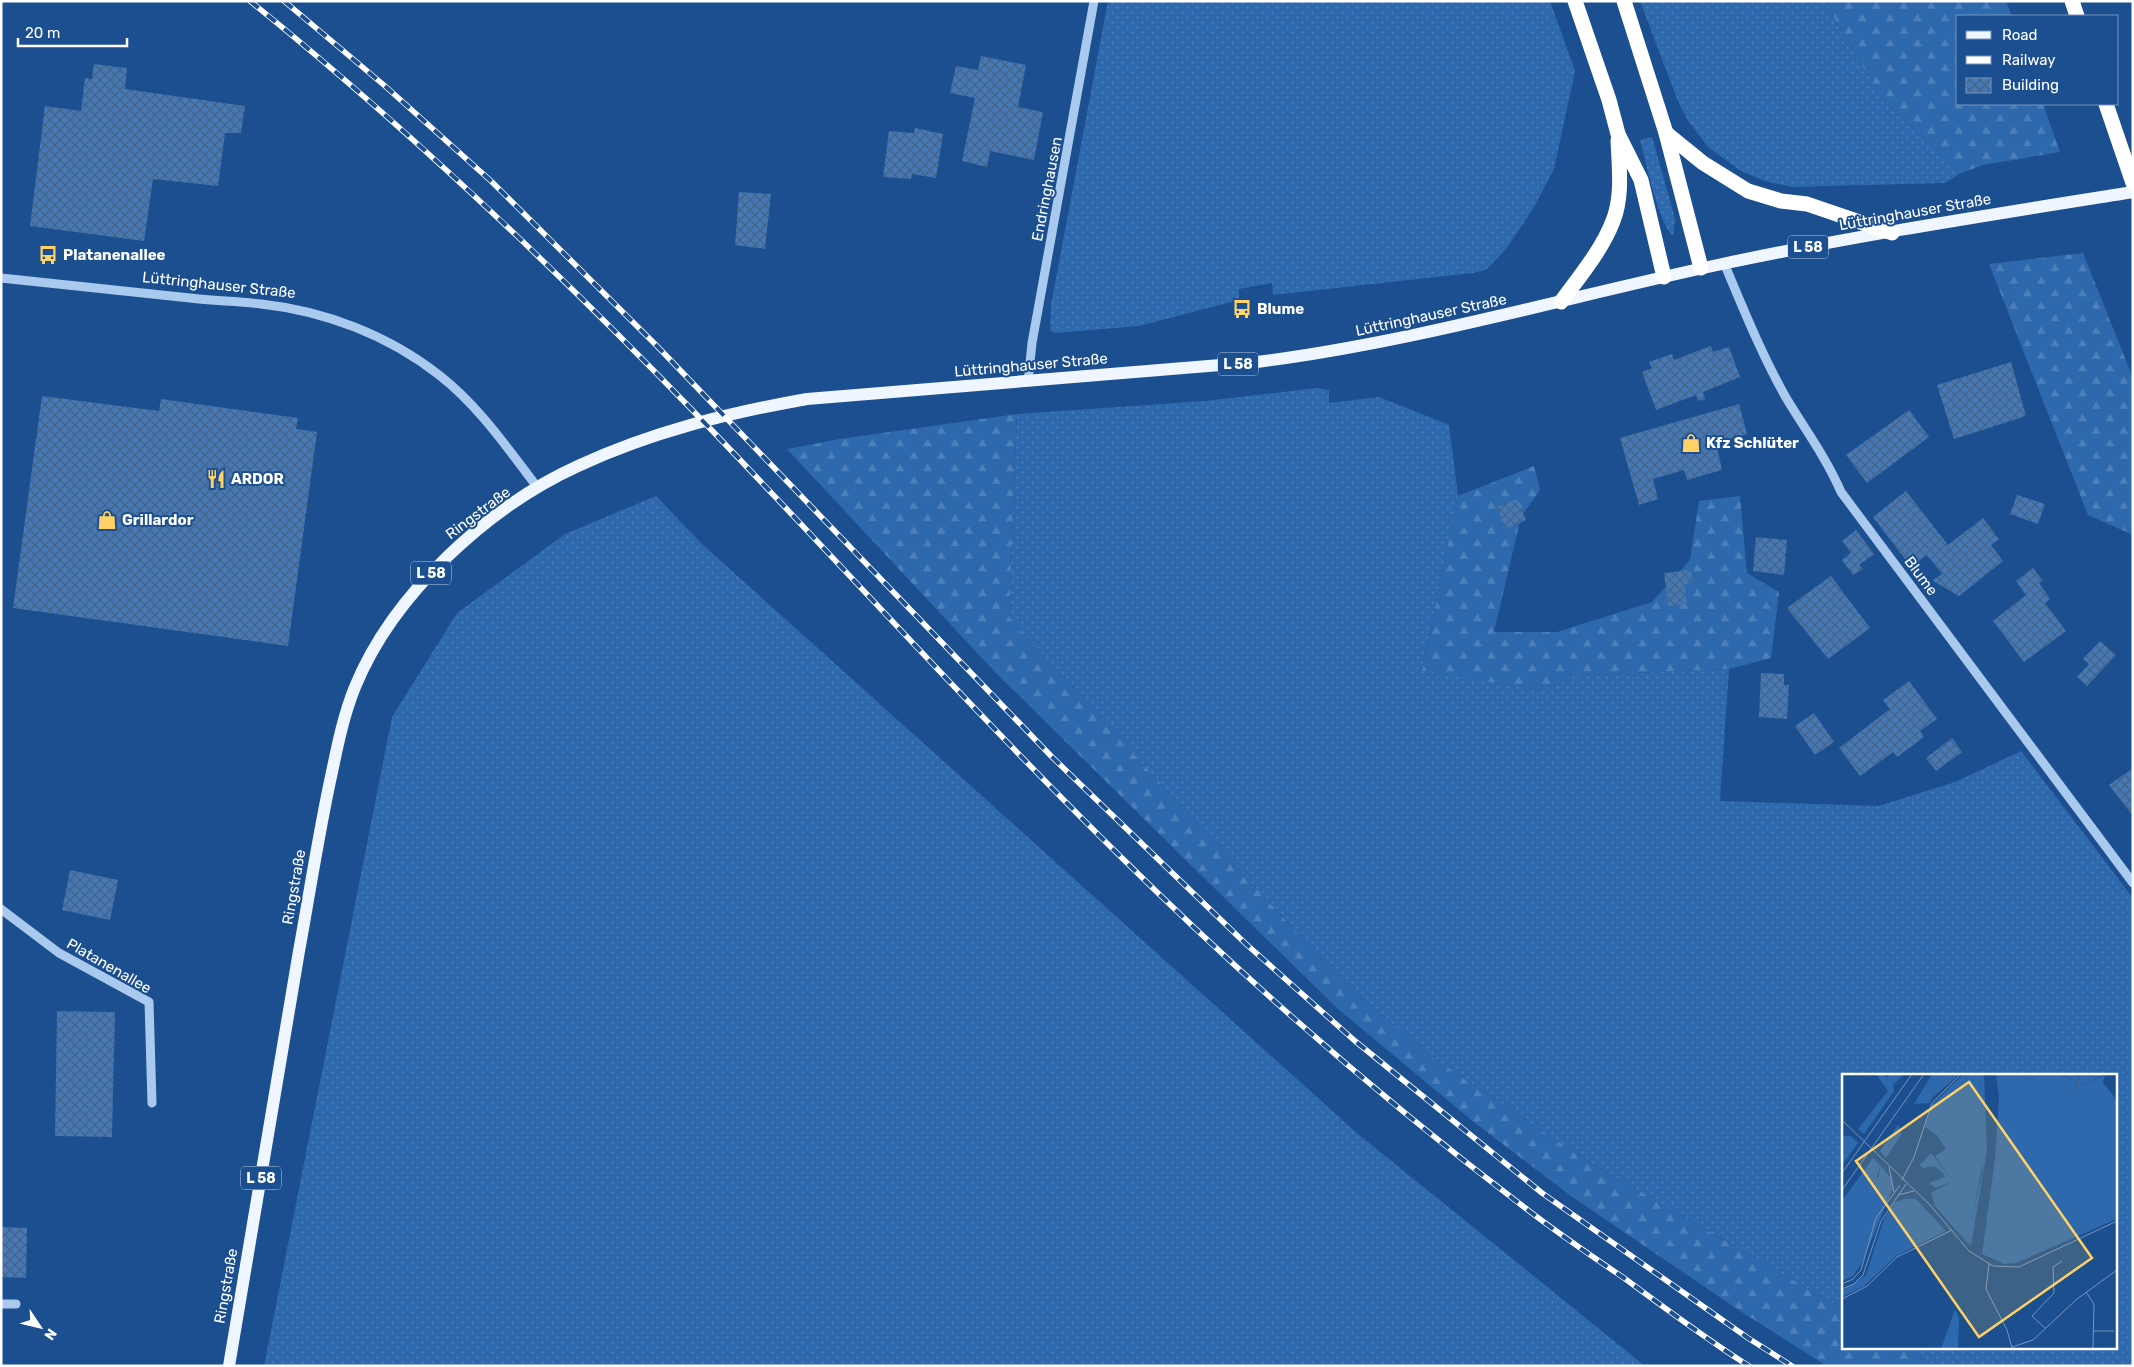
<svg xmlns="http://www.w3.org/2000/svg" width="2134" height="1367" font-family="Rubik,sans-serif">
  <defs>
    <pattern id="grass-dots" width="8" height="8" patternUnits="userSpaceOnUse" patternTransform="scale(1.25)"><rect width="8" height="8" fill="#2e69ad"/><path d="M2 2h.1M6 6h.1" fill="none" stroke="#4d80b9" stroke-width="1.8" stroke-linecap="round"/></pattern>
    <pattern id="forest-firs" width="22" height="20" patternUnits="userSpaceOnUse" patternTransform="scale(1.25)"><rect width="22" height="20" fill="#2e69ad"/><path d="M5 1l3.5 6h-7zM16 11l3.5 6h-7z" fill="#4d80b9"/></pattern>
    <pattern id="building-cross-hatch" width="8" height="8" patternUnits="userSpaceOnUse" patternTransform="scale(1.25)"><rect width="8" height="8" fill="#4478b7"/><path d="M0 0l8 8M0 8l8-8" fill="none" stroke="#486282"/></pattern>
  </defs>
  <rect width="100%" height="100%" fill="#1b4f8f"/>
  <!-- grass -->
  <g fill="url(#grass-dots)">
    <polygon points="1108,1 1550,1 1575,71 1554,169 1533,209 1506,249 1486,270 1473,273 1273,295 1272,283 1239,289 1239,300 1139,326 1055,333 1050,330 1051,305"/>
    <polygon points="1640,1 1827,1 1829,9 1882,99 1961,173 1945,183 1792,187 1765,181 1741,171 1708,147 1689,122 1679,104"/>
    <path d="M1652 137 1673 211 1675 221 1673 236C1658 223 1646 161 1640 140Z"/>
    <polygon points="1317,388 1329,390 1329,403 1379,397 1449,425 1458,496 1422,670 1539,690 1585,675 1729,669 1720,801 1879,806 1955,782 2021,751 2133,898 2133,1366 1933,1366 1905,1348 2115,1348 2115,1076 1843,1076 1843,1309 1589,1162 1429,1055 1339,979 1009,617 1017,414 1205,401"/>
    <polygon points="656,496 702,544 1358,1134 1645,1366 264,1366 392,717 457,613 565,534"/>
  </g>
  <!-- forest -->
  <g fill="url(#forest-firs)">
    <polygon points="1827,1 2006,1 2012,16 1958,16 1958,104 2043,104 2060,152 1983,165 1961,173 1882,99 1829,9"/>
    <polygon points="2083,253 2133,378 2133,535 2088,515 1989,264"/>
    <polygon points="1017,414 1009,617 1339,979 1429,1055 1589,1162 1843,1309 1843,1348 1905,1348 1933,1366 1827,1366 1740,1311 1571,1196 1475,1123 1337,1008 1203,877 994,671 787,449 840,439"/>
    <polygon points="1534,466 1540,490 1521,517 1494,632 1557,632 1652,602 1690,560 1699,501 1740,496 1747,573 1779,592 1771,658 1729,669 1585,675 1539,690 1422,671 1458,496"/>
  </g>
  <!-- building -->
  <g fill="url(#building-cross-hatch)">
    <polygon points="981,56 1026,65 1018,107 1043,112 1034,160 990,151 987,167 962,161 975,98 950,93 956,66 978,70"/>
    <polygon points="94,64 127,68 125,89 245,106 241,133 225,133 218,186 153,179 144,241 30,226 45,106 81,111 85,78 92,79"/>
    <polygon points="915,128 943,134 936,178 912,174 911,179 883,177 889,131 914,133"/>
    <polygon points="739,192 771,194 765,249 735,245"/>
    <polygon points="1711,346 1713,352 1729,347 1740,377 1703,392 1705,399 1698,401 1696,395 1656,410 1642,372 1652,368 1649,362 1672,354 1674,360"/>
    <polygon points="2011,362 2026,416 1954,439 1937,385"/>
    <polygon points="42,396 159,411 161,399 298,418 296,429 317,432 288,646 13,608"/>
    <polygon points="1739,404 1747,434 1716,443 1722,470 1687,480 1684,470 1653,479 1658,499 1639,505 1620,438"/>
    <polygon points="1909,410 1929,437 1867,483 1846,455"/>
    <polygon points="1906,491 1948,545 1983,518 1999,539 1991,545 2003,561 1959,596 1935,582 1933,580 1942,574 1927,555 1911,567 1873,517"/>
    <polygon points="2017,495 2045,504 2038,524 2010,514"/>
    <polygon points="1517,499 1526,520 1506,529 1497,507"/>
    <polygon points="1856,530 1874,554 1859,565 1863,569 1853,575 1842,560 1851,553 1842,541"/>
    <polygon points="1756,537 1787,540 1784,575 1753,571"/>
    <polygon points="2033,568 2043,581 2039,583 2050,599 2045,603 2066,631 2024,662 1993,621 2026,595 2016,581"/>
    <polygon points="1691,570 1692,581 1684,582 1687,604 1668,606 1664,573"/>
    <polygon points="1831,576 1870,628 1828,659 1787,608"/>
    <polygon points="2100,641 2116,655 2087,686 2077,677 2089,664 2083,659"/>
    <polygon points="1761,673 1784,674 1784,685 1789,685 1787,719 1759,717"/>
    <polygon points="1909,681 1937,719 1920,731 1924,737 1897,757 1893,752 1860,776 1839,748 1890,709 1883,700"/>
    <polygon points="1814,713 1834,742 1815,755 1795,726"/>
    <polygon points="1952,738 1962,752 1936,771 1926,758"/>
    <polygon points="2133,768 2133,816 2109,785"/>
    <polygon points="70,870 118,880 110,920 62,910"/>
    <polygon points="57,1011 115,1012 112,1137 55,1136"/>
    <polygon points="1,1227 27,1228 26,1278 1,1277"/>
  </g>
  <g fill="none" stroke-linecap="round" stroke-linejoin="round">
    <!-- minor -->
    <g stroke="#a9c9ee" stroke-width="9">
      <path d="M1724 263C1743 308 1761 353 1785 396 1804 428 1826 457 1841 492L2133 883"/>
      <path d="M1 278C64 285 127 291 190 298 213 301 238 301 261 304 325 311 388 335 439 375 479 406 508 449 538 488"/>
      <polyline points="1028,382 1032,343 1094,1"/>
      <polyline points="1,909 59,953 149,1002 152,1103"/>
      <polyline points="1,1304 16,1304"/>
    </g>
    <!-- major -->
    <path stroke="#f0f6ff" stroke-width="12" d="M229 1366C253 1227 276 1089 299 951 310 891 319 831 332 772 338 743 344 714 355 687 393 594 488 507 578 466 651 432 728 413 807 399L1257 362C1415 342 1567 297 1722 264 1858 235 1996 214 2133 192"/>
    <!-- highway -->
    <g stroke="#fff" stroke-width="15">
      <polyline points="1575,1 1609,100 1618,134 1641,180 1664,277"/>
      <polyline points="1624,1 1666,133 1701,268"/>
      <polyline points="2072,1 2077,16"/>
      <polyline points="2106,104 2133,183"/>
      <polyline points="1666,133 1703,163 1748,191 1781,201 1807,204 1892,233"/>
      <path d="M1561 302C1579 277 1602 250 1613 221 1623 196 1619 167 1618 140"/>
    </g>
    <!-- rail casing -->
    <g stroke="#fff" stroke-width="5.5">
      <g id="rail">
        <path d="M250 1C409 129 557 270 699 417 841 564 977 716 1123 859 1249 983 1383 1100 1524 1207 1556 1232 1590 1255 1624 1278 1665 1308 1706 1339 1749 1366"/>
        <polyline points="284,1 385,86 491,181 656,345 1051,756 1246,944 1355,1041 1542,1193 1748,1338 1792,1366"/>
      </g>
    </g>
    <!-- rail -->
    <use href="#rail" stroke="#1b4f8f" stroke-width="4" stroke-dasharray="11" stroke-linecap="butt"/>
  </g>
  <!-- icons -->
  <defs>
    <g id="bus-bare" transform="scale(1.5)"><path d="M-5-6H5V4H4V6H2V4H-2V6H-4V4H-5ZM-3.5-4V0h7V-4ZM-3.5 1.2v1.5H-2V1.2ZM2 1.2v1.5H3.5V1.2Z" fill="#ffd166" stroke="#1b4f8f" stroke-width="2.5" paint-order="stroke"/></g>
    <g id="shop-bare" transform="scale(1.5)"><path d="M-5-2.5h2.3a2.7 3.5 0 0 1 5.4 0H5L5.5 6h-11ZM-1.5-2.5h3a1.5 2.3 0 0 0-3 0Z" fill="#ffd166" stroke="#1b4f8f" stroke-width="2.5" paint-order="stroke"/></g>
    <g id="restaurant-bare" transform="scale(1.5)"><path d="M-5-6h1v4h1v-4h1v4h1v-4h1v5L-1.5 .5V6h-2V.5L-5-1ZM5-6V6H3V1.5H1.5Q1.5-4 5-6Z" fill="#ffd166" stroke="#1b4f8f" stroke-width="2.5" paint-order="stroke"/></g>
  </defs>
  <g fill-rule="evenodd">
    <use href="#bus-bare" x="48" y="255"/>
    <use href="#bus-bare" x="1242" y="309"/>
    <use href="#shop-bare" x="1691" y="443"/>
    <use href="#restaurant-bare" x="216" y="479"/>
    <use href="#shop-bare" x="107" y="520"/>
  </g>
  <g text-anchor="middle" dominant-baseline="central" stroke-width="4" stroke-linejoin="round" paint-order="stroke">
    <!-- shield labels -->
    <g fill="#1b4f8f" stroke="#bbcadd" stroke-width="1">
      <rect x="1788" y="235.5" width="40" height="23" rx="4"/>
      <rect x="1218" y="352.5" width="40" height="23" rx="4"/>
      <rect x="411" y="561.5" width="40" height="23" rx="4"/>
      <rect x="241" y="1166.5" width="40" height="23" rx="4"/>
    </g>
    <g font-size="14" font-weight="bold" fill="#fff">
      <text x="1808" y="247">L 58</text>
      <text x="1238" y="364">L 58</text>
      <text x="431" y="573">L 58</text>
      <text x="261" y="1178">L 58</text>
    </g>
    <!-- street labels -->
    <g font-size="15" fill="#fff" stroke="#1b4f8f">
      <text transform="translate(1047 189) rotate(-79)">Endringhausen</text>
      <text transform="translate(1915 212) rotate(-10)">Lüttringhauser Straße</text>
      <text transform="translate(219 285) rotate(6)">Lüttringhauser Straße</text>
      <text transform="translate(1431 315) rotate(-12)">Lüttringhauser Straße</text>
      <text transform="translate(1031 365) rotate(-5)">Lüttringhauser Straße</text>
      <text transform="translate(478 513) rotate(-37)">Ringstraße</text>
      <text transform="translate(1921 576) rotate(53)">Blume</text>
      <text transform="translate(294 887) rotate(-80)">Ringstraße</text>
      <text transform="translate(109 966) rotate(30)">Platanenallee</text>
      <text transform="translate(226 1286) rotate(-80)">Ringstraße</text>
    </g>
    <!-- poi labels -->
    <g font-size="15" font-weight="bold" fill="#fff" stroke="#1b4f8f" text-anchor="start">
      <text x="63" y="255">Platanenallee</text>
      <text x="1257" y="309">Blume</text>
      <text x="1706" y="443">Kfz Schlüter</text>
      <text x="231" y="479">ARDOR</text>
      <text x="122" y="520">Grillardor</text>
    </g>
  </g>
  <!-- overview -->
  <g transform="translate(1842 1074)">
    <rect width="275" height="275" fill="#1b4f8f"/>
    <path d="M121 0H138L142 84 130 144 113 155 93 132 89 119 111 107 93 82 104 75 95 61 83 53 90 31ZM154 0H263L241 11 221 1 245 42 275 25V145L174 189 162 190 140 180 153 85 157 23ZM0 62H9L16 69 0 91ZM38 91 49 104 51 114 20 189 11 202 0 207V145L37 102ZM62 125H74L104 157 54 182 22 212 0 223V217L24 201 42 145 52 129Z" fill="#2e69ad"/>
    <path d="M34 0H42L45 4 47 0H62L51 11 52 17 22 60 16 55 46 17ZM90 0H118L91 23 88 29 72 30ZM138 0H142L145 76 129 172 113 155 130 144 141 96ZM220 1 241 11 263 1 261 9 275 26 245 42ZM57 50 59 61 44 84 38 77ZM89 79 111 107 94 114 87 109 103 103 100 98 92 92 81 94 78 91ZM31 84 38 91 33 112 0 145V127Z" fill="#2e69ad"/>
    <path d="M113 235 117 244 116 275H99Z" fill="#2e69ad"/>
    <path fill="none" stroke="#3c6290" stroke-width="2.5" d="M234 17 237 0"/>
    <path fill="none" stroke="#7695bc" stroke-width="1" d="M0 46 88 131 127 177 151 192 177 193 275 147M47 93 52 118M0 99 70 0M60 106 72 83 90 29 119 0M0 116 82 0M56 121 72 117M147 190 144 215 165 256 170 274M0 210 11 205 19 196 34 144 58 111M0 215 12 210 21 201 39 147 64 110M244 218 252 230 251 275M0 225 25 212 55 183 110 156M204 255 190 242 212 219 211 193 220 187M251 257H272M170 273 191 266 235 225 275 196"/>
    <path fill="#ffd166" fill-opacity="0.15" stroke="#ffd166" stroke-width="2.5" d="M127 8 250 184 137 263 14 87Z"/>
    <rect width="275" height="275" fill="none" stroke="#fff" stroke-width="2.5"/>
  </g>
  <!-- border -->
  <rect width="2134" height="1367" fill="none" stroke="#ffffff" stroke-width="5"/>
  <!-- legend -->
  <rect x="1956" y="15" width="162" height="90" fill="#1b4f8f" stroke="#7695bc"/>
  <rect x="1966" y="31" width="25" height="8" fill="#f0f6ff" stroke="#7695bc"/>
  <text x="2002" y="40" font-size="15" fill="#ffffff">Road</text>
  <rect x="1966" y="56" width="25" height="8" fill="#ffffff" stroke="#7695bc"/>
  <text x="2002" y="65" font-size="15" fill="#ffffff">Railway</text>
  <rect x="1966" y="78" width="25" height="15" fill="url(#building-cross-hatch)" stroke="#7695bc"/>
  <text x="2002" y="90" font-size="15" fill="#ffffff">Building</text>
  <!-- north arrow -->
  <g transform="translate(40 1327) rotate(125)" stroke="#1b4f8f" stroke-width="4" paint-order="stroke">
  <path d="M0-4L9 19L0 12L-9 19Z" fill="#ffffff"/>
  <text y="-8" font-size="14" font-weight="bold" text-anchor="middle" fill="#ffffff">N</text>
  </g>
  <!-- scale -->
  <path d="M18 38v8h109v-8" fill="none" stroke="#ffffff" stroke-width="2.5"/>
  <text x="25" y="38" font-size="15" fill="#ffffff" stroke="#1b4f8f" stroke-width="4" paint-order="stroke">20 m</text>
</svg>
